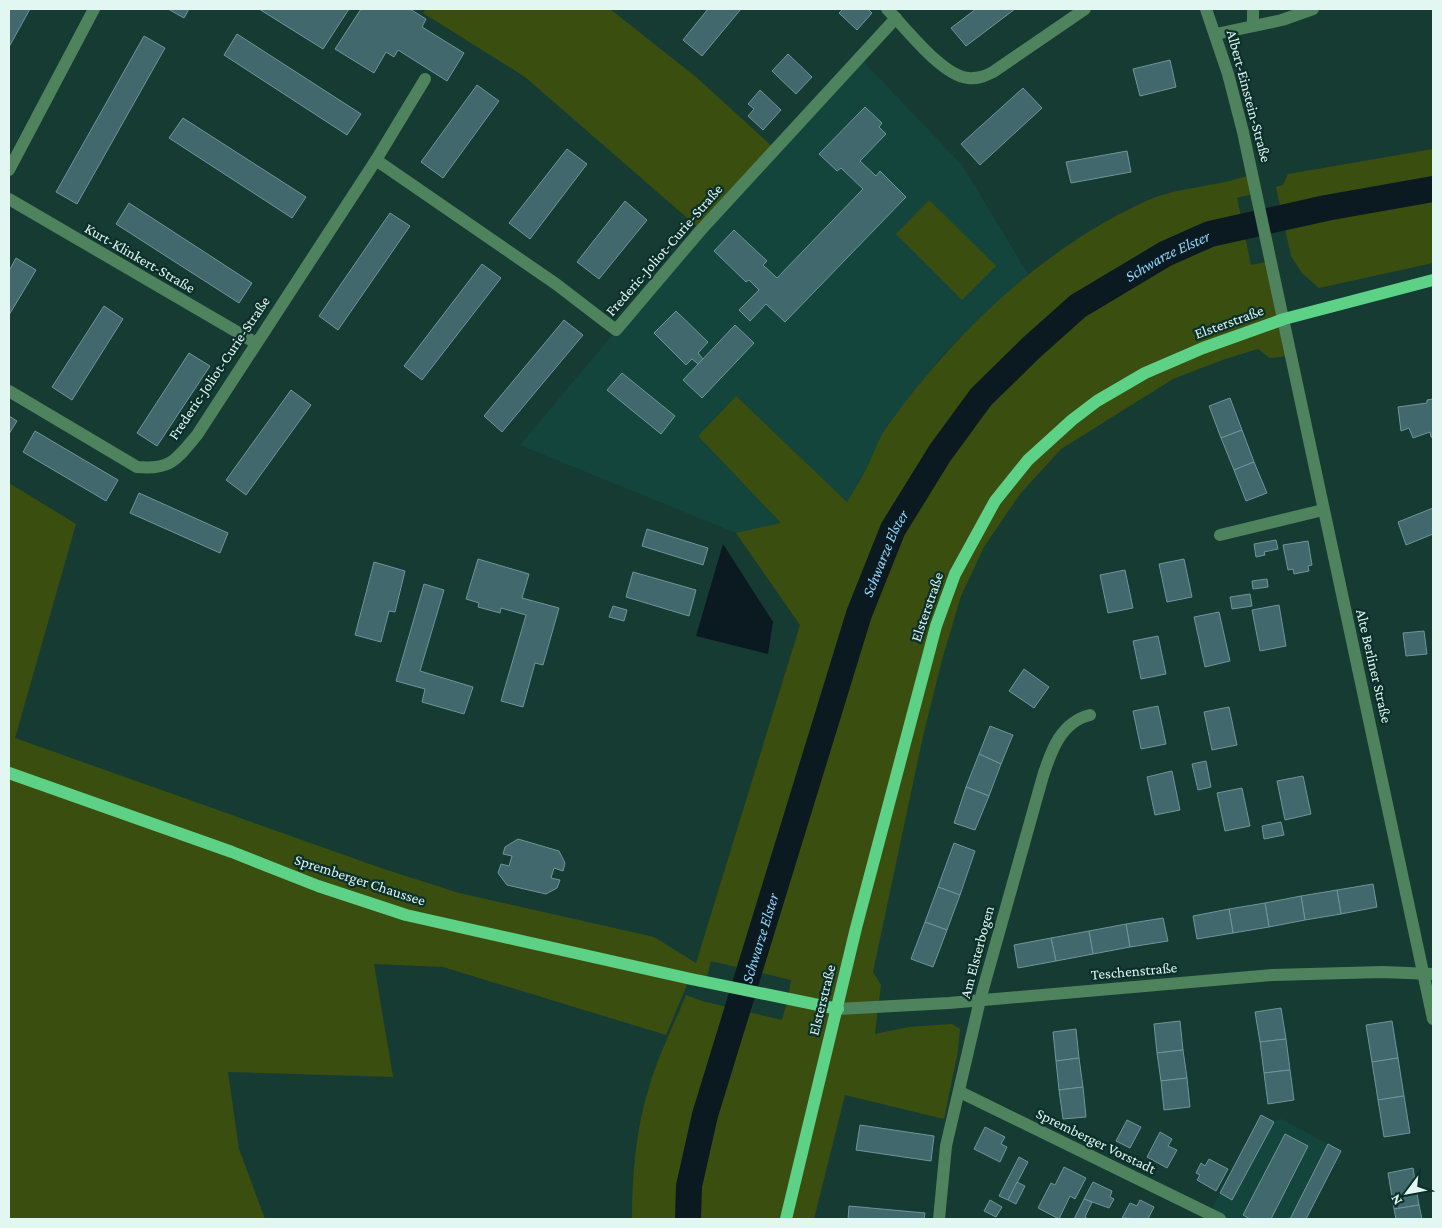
<svg xmlns="http://www.w3.org/2000/svg" width="1442" height="1228" font-family="'Crimson Pro',serif">
  <rect width="100%" height="100%" fill="#163b33"/>
  <!-- built -->
  <g fill="#14453c">
    <polygon points="860,58 962,165 1028,274 946,351 886,427 863,475 847,502 736,396 698,436 782,524 736,533 520,445 616,331"/>
    <polygon points="1261,1115 1273,1122 1281,1119 1341,1151 1306,1219 1220,1219 1209,1214"/>
  </g>
  <!-- green -->
  <g fill="#3a4f0f">
    <polygon points="426,9 610,9 696,77 775,149 700,229 525,77 423,13"/>
    <polygon points="1433,149 1433,263 1319,288 1302,273 1291,256 1276,187 1283,185 1288,174"/>
    <path d="M1252 174 1256 193 1237 198 1251 265 1271 261 1289 356 1270 358 1258 349 1225 359 1173 379 1061 449 1020 494 984 547 961 596 942 660 923 736 873 972 881 985 878 1007H840C854 938 874 870 892 801 927 661 952 512 1074 419 1113 389 1155 368 1200 350 1216 343 1236 339 1252 331 1116 375 1011 439 953 576 929 633 916 696 901 756 880 840 858 923 837 1007L788 998 791 980 711 961 706 981 407 912 318 884 233 851 9 771V483L76 524 15 738 381 868 459 893 654 937 696 963 800 625 736 533 781 523 698 436 736 396 847 502C855 489 863 476 869 463 875 450 880 436 888 425 954 334 1039 251 1142 203 1176 186 1216 188 1252 174Z"/>
    <polygon points="929,200 996,266 962,300 896,234"/>
    <polygon points="9,775 317,888 689,980 666,1035 443,967 374,964 393,1077 228,1072 239,1149 265,1219 9,1219"/>
    <path d="M686 995 702 1001 782 1020 788 999 837 1010 785 1219H632C632 1176 636 1128 649 1087 658 1056 674 1025 686 995Z"/>
    <polygon points="878,1008 875,1034 909,1027 952,1024 960,1029 958,1051 944,1119 845,1095 814,1219 788,1219 839,1010"/>
  </g>
  <!-- water -->
  <polygon fill="#0b1920" points="723,544 773,622 768,654 696,636"/>
  <g fill="none" stroke-linecap="round" stroke-linejoin="round">
    <!-- river -->
    <path stroke="#0b1920" stroke-width="26" id="s1" d="M688 1219 689 1186 705 1115 859 614 893 529 940 453 981 397 1031 348 1078 306 1165 254 1210 234 1326 208 1433 189"/>
  </g>
  <!-- building -->
  <g fill="#41686c" stroke="#6e969b">
    <polygon points="9,9 30,9 9,47"/>
    <polygon points="168,9 189,9 184,18"/>
    <polygon points="259,9 349,9 323,49"/>
    <polygon points="361,9 410,9 426,19 422,27 464,53 447,81 398,50 394,57 386,52 374,73 335,49"/>
    <polygon points="708,9 741,9 702,56 683,40"/>
    <polygon points="843,9 868,9 872,13 857,30 839,13"/>
    <polygon points="976,9 1015,9 966,46 951,28"/>
    <polygon points="237,34 361,114 347,135 224,55"/>
    <polygon points="144,36 165,48 77,204 56,192"/>
    <polygon points="788,54 812,77 796,94 772,71"/>
    <polygon points="1170,60 1176,87 1140,96 1133,69"/>
    <polygon points="477,85 499,101 443,178 421,162"/>
    <polygon points="1023,88 1042,108 980,165 961,144"/>
    <polygon points="760,90 781,110 763,130 748,116 754,109 748,104"/>
    <polygon points="865,107 882,123 879,127 886,134 860,161 876,176 880,171 906,197 785,322 766,304 750,321 739,310 759,290 749,280 746,282 714,251 734,230 767,261 763,265 777,278 863,189 841,168 837,171 819,154"/>
    <polygon points="183,118 306,197 292,218 169,138"/>
    <polygon points="567,149 587,164 530,239 509,223"/>
    <polygon points="1127,151 1131,172 1071,183 1066,162"/>
    <polygon points="625,201 647,220 599,279 577,262"/>
    <polygon points="129,203 252,283 239,303 116,224"/>
    <polygon points="390,213 410,226 338,330 319,316"/>
    <polygon points="16,258 36,270 9,315 9,271"/>
    <polygon points="482,264 501,278 422,380 404,366"/>
    <polygon points="104,306 123,319 72,400 52,387"/>
    <polygon points="676,311 708,342 698,353 703,359 698,364 692,359 686,365 654,333"/>
    <polygon points="564,320 583,335 502,432 484,416"/>
    <polygon points="735,325 754,343 702,398 683,380"/>
    <polygon points="189,353 210,366 157,446 137,433"/>
    <polygon points="622,373 675,416 661,434 607,390"/>
    <polygon points="291,390 311,405 246,495 226,480"/>
    <polygon points="1230,398 1242,430 1221,438 1209,406"/>
    <polygon points="1433,399 1433,437 1431,437 1430,432 1413,438 1409,428 1401,431 1398,407 1427,403 1427,400"/>
    <polygon points="9,416 17,421 9,434"/>
    <polygon points="1242,430 1254,462 1234,470 1221,438"/>
    <polygon points="35,431 118,480 106,501 23,452"/>
    <polygon points="1254,462 1267,493 1246,501 1234,470"/>
    <polygon points="139,493 228,533 220,553 130,513"/>
    <polygon points="1433,508 1433,534 1406,545 1398,522"/>
    <polygon points="647,529 708,548 703,565 642,546"/>
    <polygon points="1276,540 1278,549 1264,552 1265,555 1256,557 1254,544"/>
    <polygon points="1308,541 1312,565 1308,566 1309,571 1294,574 1293,569 1288,570 1283,545"/>
    <polygon points="478,559 529,574 522,598 559,608 543,665 535,663 523,707 501,701 526,615 501,608 500,613 478,607 479,603 466,599"/>
    <polygon points="1184,559 1192,597 1167,602 1159,564"/>
    <polygon points="374,562 405,571 395,612 389,611 381,642 355,635"/>
    <polygon points="1125,570 1133,608 1108,613 1100,575"/>
    <polygon points="633,572 696,590 689,616 626,597"/>
    <polygon points="1267,579 1268,587 1253,589 1252,581"/>
    <polygon points="424,584 444,590 420,671 473,687 464,714 422,702 425,689 396,681"/>
    <polygon points="1250,594 1252,606 1232,609 1230,597"/>
    <polygon points="1279,605 1286,646 1260,651 1252,610"/>
    <polygon points="613,606 627,610 624,621 609,617"/>
    <polygon points="1219,612 1230,661 1205,667 1194,617"/>
    <polygon points="1424,631 1427,654 1406,656 1403,633"/>
    <polygon points="1158,636 1166,674 1141,679 1133,641"/>
    <polygon points="1024,669 1049,687 1034,708 1009,691"/>
    <polygon points="1158,706 1166,744 1141,749 1133,711"/>
    <polygon points="1229,707 1237,745 1212,750 1204,712"/>
    <polygon points="990,726 1013,735 1001,764 979,754"/>
    <polygon points="979,754 1001,764 989,796 966,787"/>
    <polygon points="1206,761 1211,787 1198,790 1192,764"/>
    <polygon points="1172,771 1180,810 1155,815 1147,777"/>
    <polygon points="1303,776 1311,814 1285,820 1277,781"/>
    <polygon points="966,787 989,796 975,830 954,823"/>
    <polygon points="1242,788 1250,826 1225,831 1217,793"/>
    <polygon points="1281,822 1284,835 1264,839 1262,826"/>
    <polygon points="518,839 559,851 565,863 563,871 554,868 551,878 560,880 557,888 546,894 507,885 498,873 501,864 509,866 512,856 503,854 505,847"/>
    <polygon points="954,843 975,851 960,895 938,887"/>
    <polygon points="1373,884 1377,907 1341,914 1337,890"/>
    <polygon points="938,887 960,895 947,930 925,922"/>
    <polygon points="1337,890 1341,914 1305,920 1301,896"/>
    <polygon points="1301,896 1305,920 1269,927 1265,903"/>
    <polygon points="1265,903 1269,927 1233,933 1229,909"/>
    <polygon points="1229,909 1233,933 1197,939 1193,916"/>
    <polygon points="1163,918 1168,941 1130,947 1126,924"/>
    <polygon points="925,922 947,930 933,967 911,959"/>
    <polygon points="1126,924 1130,947 1093,954 1089,931"/>
    <polygon points="1089,931 1093,954 1056,961 1051,938"/>
    <polygon points="1051,938 1056,961 1018,968 1014,945"/>
    <polygon points="1281,1008 1286,1039 1260,1042 1255,1012"/>
    <polygon points="1180,1021 1183,1050 1157,1053 1154,1024"/>
    <polygon points="1392,1021 1398,1058 1372,1062 1366,1025"/>
    <polygon points="1076,1029 1079,1058 1056,1061 1053,1032"/>
    <polygon points="1286,1039 1290,1070 1264,1073 1260,1042"/>
    <polygon points="1183,1050 1187,1078 1161,1081 1157,1053"/>
    <polygon points="1079,1058 1083,1087 1059,1090 1056,1061"/>
    <polygon points="1398,1058 1404,1096 1378,1100 1372,1062"/>
    <polygon points="1290,1070 1294,1100 1268,1104 1264,1073"/>
    <polygon points="1187,1078 1190,1107 1164,1110 1161,1081"/>
    <polygon points="1083,1087 1086,1117 1063,1119 1059,1090"/>
    <polygon points="1404,1096 1410,1133 1384,1137 1378,1100"/>
    <polygon points="1261,1115 1274,1122 1232,1200 1220,1193"/>
    <polygon points="1127,1120 1141,1127 1130,1148 1116,1141"/>
    <polygon points="860,1125 934,1136 931,1161 856,1150"/>
    <polygon points="985,1127 1005,1137 1001,1144 1007,1147 1000,1162 974,1149"/>
    <polygon points="1160,1132 1172,1139 1168,1146 1177,1150 1167,1168 1147,1157"/>
    <polygon points="1285,1134 1308,1146 1271,1219 1250,1219 1243,1215"/>
    <polygon points="1328,1144 1341,1151 1306,1219 1290,1219"/>
    <polygon points="1019,1157 1028,1162 1008,1200 999,1196"/>
    <polygon points="1209,1159 1228,1169 1216,1191 1197,1180 1200,1175 1196,1173 1201,1163 1205,1166"/>
    <polygon points="1064,1167 1086,1178 1075,1199 1070,1196 1059,1219 1038,1208 1051,1183 1055,1185"/>
    <polygon points="1413,1168 1419,1205 1394,1209 1388,1173"/>
    <polygon points="1017,1182 1025,1186 1016,1204 1008,1200"/>
    <polygon points="1093,1182 1112,1191 1110,1197 1114,1199 1109,1208 1084,1199"/>
    <polygon points="1084,1199 1092,1202 1085,1217 1088,1219 1074,1219"/>
    <polygon points="990,1200 1002,1207 996,1217 984,1211"/>
    <polygon points="1140,1200 1154,1207 1148,1219 1122,1218 1130,1203 1137,1206"/>
    <polygon points="1419,1205 1422,1219 1396,1219 1394,1209"/>
    <polygon points="849,1206 925,1213 924,1219 848,1219"/>
  </g>
  <g fill="none" stroke-linecap="round" stroke-linejoin="round">
    <!-- minor -->
    <g stroke="#4e835e" stroke-width="12">
      <path d="M887 9C905 27 942 76 968 78 978 79 985 76 993 72L1085 9"/>
      <polyline points="1206,9 1228,74 1243,132 1433,1019"/>
      <polyline points="1253,9 1253,26"/>
      <polyline points="1216,34 1282,20 1313,9"/>
      <polyline points="376,160 425,79"/>
      <polyline points="9,170 94,9"/>
      <polyline points="9,199 256,343"/>
      <path d="M9 391 137 467C171 470 176 460 197 435L376 160 556 284 616 330 700 231 896 18"/>
      <polyline points="1220,535 1323,510"/>
      <polyline points="838,1009 949,1003 1273,975 1382,972 1433,974"/>
      <polyline points="960,1092 1220,1219"/>
      <path d="M939 1219 946 1146 980 1000 1043 776C1051 751 1061 722 1090 715"/>
    </g>
    <!-- major -->
    <g stroke="#5dd185" stroke-width="12">
      <polyline points="9,773 232,852 318,886 406,915 691,979 838,1009"/>
      <polyline points="786,1219 856,928 936,626 955,574 995,501 1028,460 1072,420 1097,401 1145,373 1203,348 1284,319 1433,280"/>
    </g>
  </g>
  <g text-anchor="middle" dominant-baseline="central" stroke-width="4.5" stroke-linejoin="round" paint-order="stroke">
    <!-- street labels -->
    <g font-size="15" fill="#e2f7f1" stroke="#0a3029">
      <text transform="translate(1249 96) rotate(75)">Albert-Einstein-Straße</text>
      <text transform="translate(664 250) rotate(-49)">Frederic-Joliot-Curie-Straße</text>
      <text transform="translate(140 258) rotate(30)">Kurt-Klinkert-Straße</text>
      <text transform="translate(1229 322) rotate(-20)">Elsterstraße</text>
      <text transform="translate(219 368) rotate(-56)">Frederic-Joliot-Curie-Straße</text>
      <text transform="translate(927 607) rotate(-71)">Elsterstraße</text>
      <text transform="translate(1374 666) rotate(77)">Alte Berliner Straße</text>
      <text transform="translate(360 880) rotate(18)">Spremberger Chaussee</text>
      <text transform="translate(977 952) rotate(-75)">Am Elsterbogen</text>
      <text transform="translate(1134 971) rotate(-5)">Teschenstraße</text>
      <text transform="translate(822 1000) rotate(-76)">Elsterstraße</text>
      <text transform="translate(1096 1141) rotate(26)">Spremberger Vorstadt</text>
    </g>
    <!-- water labels -->
    <g font-size="16" font-style="italic" fill="#8ed8fc" stroke="#0a3029">
      <text stroke="none"><textPath href="#s1" startOffset="1116">Schwarze Elster</textPath></text>
      <text stroke="none"><textPath href="#s1" startOffset="696">Schwarze Elster</textPath></text>
      <text stroke="none"><textPath href="#s1" startOffset="291">Schwarze Elster</textPath></text>
    </g>
  </g>
  <!-- border -->
  <rect width="1442" height="1228" fill="none" stroke="#e2f7f1" stroke-width="20"/>
  <!-- north arrow -->
  <g transform="translate(1407 1193) rotate(238)" stroke="#0a3029" stroke-width="4" paint-order="stroke">
  <path d="M0-4L9 19L0 12L-9 19Z" fill="#e2f7f1"/>
  <text y="-8" font-size="14" font-weight="bold" text-anchor="middle" fill="#e2f7f1">N</text>
  </g>
</svg>
